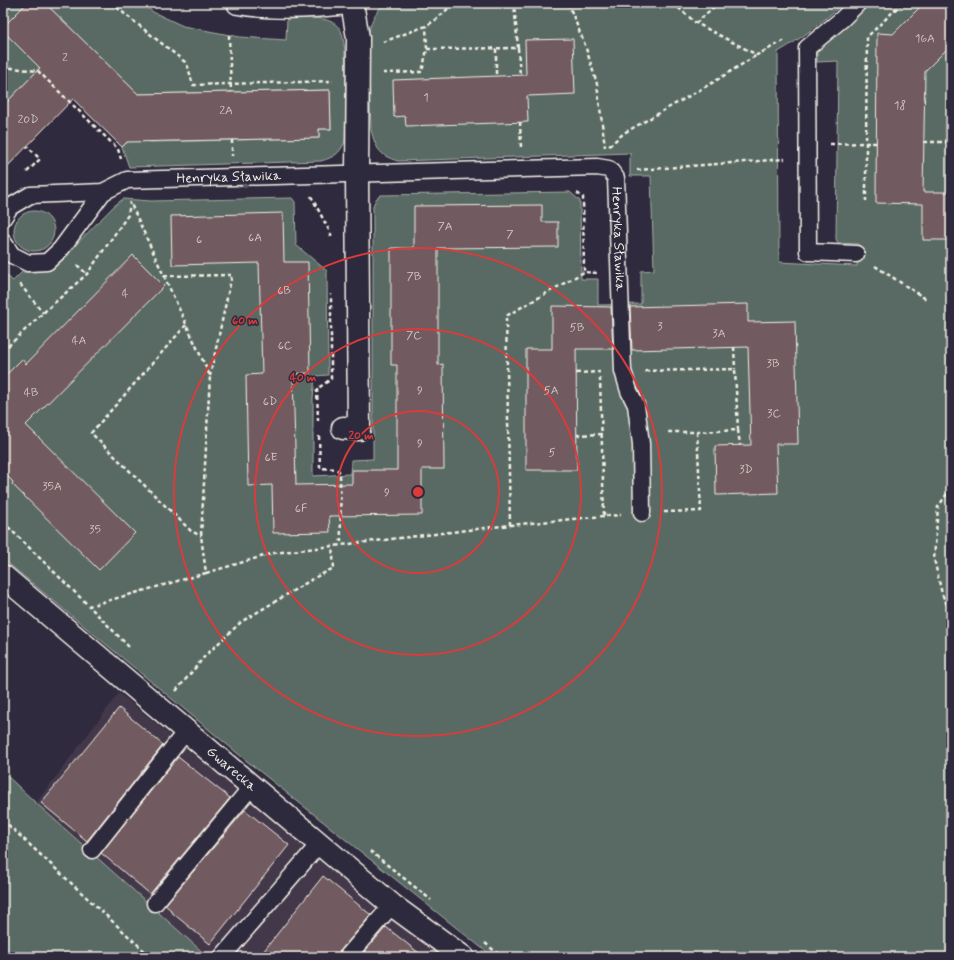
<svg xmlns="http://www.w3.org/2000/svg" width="954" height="960" font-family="Mynerve,sans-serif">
  <rect width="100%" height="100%" fill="#2f2a3d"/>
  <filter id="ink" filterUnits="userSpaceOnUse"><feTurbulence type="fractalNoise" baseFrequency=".025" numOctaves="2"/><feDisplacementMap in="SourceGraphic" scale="8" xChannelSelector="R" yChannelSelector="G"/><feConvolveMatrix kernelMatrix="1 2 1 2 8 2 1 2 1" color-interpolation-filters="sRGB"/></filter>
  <g filter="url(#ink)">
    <!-- built -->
    <polygon fill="#433848" points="119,693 439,957 208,957 36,803"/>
    <!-- green -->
    <g fill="#586b63" stroke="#a6aea6">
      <polygon points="3,3 27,3 3,27"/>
      <path d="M45 3H141L153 12 183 26 240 37 286 40 287 19C303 18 329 14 340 29 349 41 345 122 345 141 340 154 334 157 321 161L129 167 122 147 130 140 149 139 150 142 319 138V129H331L330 90 138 94Z"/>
      <path d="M385 3H843C823 22 801 39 778 52L779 262 857 266 858 244 838 243 836 239 838 61 817 62V52L820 46 847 23 867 3H951V957H493L248 762 3 559V305L4 303 3 302V272L13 281 22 272C34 273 43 271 55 266L114 206 123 199 151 201 292 198 295 202 296 245 327 271 328 375 315 376 313 398V476L350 474 351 460 373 459V206L376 199 381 195 570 192 580 201 581 279H598V305L641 304V271L654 270 651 176H630V153L398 161C380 156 376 149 371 130L368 37C370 23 374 13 385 3Z"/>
      <polygon points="3,31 39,67 35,73 3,106"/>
      <circle cx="34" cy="231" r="20"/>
      <polygon points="3,772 36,803 208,957 3,957"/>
    </g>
    <!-- building -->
    <g fill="#715a61" stroke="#f4f1e8">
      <polygon points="27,3 45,3 138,94 330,90 331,129 319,129 319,138 127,142 122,147 73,99 3,171 3,106 40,68 3,31 3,27"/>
      <polygon points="924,3 951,3 951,45 925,71 923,192 951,192 951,240 923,240 923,204 876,203 877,33 893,34"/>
      <polygon points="573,39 575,94 527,96 528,122 406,126 405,116 394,117 393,80 526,75 525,40"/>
      <polygon points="542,205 542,222 558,222 558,247 438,248 438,365 443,364 444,469 422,469 422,515 329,516 330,532 273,533 272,485 248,486 246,375 262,374 259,263 172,265 171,216 283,213 284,262 308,262 310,373 293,374 296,485 352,484 352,470 397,470 397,365 391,365 391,248 414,248 414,206"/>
      <polygon points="133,255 164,286 26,425 135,533 99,570 12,484 13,482 3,472 3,378 22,359 26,364"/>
      <polygon points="748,304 748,322 795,321 798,444 776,444 778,493 716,495 715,446 751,445 748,347 632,350 630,307"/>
      <polygon points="552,306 611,307 613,349 576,349 577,470 526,470 526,349 552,349"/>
      <polygon points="119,708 163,745 87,841 41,803"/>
      <polygon points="178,757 230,798 150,894 101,853"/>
      <polygon points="245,810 289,845 210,944 170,911 171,910 165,905"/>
      <polygon points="323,876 371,915 340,951 338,957 259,957"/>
      <polygon points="386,927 424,957 360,957"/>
    </g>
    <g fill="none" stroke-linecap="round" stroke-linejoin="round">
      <!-- lane casing -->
      <g stroke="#f4f1e8" stroke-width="19">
        <g id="lane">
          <path id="s1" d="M3 218 10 207 30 195 103 192 127 180 597 167 609 169 616 178 623 371 629 391 636 405 641 444 642 513"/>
          <polyline points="3,242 12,255 28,263 47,262 61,249 103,192"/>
          <polyline points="856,254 808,252 807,48 842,19 858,3"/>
          <polyline points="92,850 187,730"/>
          <polyline points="155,903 252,786"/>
          <polyline points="222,957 320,843"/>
          <polyline points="347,957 392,905"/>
        </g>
      </g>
      <!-- street casing -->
      <g stroke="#f4f1e8" stroke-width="25">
        <g id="street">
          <path d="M238 3C274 9 312 7 349 3"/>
          <polyline points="343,428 359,429 357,175 358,38 352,3"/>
          <path id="s2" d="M3 576 392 905 463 957"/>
        </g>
      </g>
      <!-- path -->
      <g stroke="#f4f1e8" stroke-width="2.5" stroke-dasharray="4 3" stroke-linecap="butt">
        <polyline points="111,3 185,62 188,67 193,85 333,81"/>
        <polyline points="568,3 585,45 597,84 605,147"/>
        <polyline points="673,3 696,23 757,55 785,40"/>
        <polyline points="696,23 718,3"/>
        <polyline points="229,35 231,92"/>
        <polyline points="383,42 426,26 437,19 454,3"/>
        <polyline points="518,48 520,76"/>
        <polyline points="427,49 518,48 514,3"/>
        <polyline points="496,49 496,76"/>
        <polyline points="3,67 38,71 118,149 121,159"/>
        <polyline points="383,73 422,72 427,49 426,26"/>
        <polyline points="520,122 521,148"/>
        <polyline points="232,140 232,156"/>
        <polyline points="924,142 951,142"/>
        <polyline points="876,143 866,143 867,37 902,3"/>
        <polyline points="830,144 866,143 866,201"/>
        <polyline points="609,146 624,133 712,83 757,55"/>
        <polyline points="637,170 785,159"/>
        <polyline points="27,172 40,159 27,146"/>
        <polyline points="577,193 583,197 584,272 598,273"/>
        <polyline points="311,196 331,234 331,237"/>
        <polyline points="77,265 87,274"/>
        <polyline points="875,266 926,299"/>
        <polyline points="164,276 232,275 210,376"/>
        <polyline points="20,284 43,313"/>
        <polyline points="186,325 91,433 191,531 201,536"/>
        <polyline points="734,347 735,369"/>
        <polyline points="3,351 43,313 87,274 128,215 130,203"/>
        <polyline points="645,371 735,369 738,430 697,432 666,432"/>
        <polyline points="576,373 600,372"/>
        <polyline points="600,378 604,516 621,515"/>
        <polyline points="318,421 317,389 331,379 331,294"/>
        <polyline points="738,430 740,445"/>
        <polyline points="577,435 603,434"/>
        <polyline points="319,436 320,468 336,469 340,472 341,545"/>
        <polyline points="951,488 938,507 934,559 942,594 951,613"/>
        <polyline points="664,512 701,511 697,432"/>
        <polyline points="3,522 89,606"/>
        <polyline points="510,525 506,316 584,272"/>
        <polyline points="206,573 274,553 510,525 604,516"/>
        <polyline points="129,647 89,606 206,573 201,536 210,376 130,202"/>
        <polyline points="176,691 205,656 241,622 316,577 334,568 332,546"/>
        <polyline points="3,820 151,957"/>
        <polyline points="370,851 431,900"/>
        <polyline points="485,943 502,957"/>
      </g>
      <!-- lane -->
      <use href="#lane" stroke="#2f2a3d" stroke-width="16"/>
      <!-- street -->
      <use href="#street" stroke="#2f2a3d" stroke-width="22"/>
    </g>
  </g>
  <!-- distance rings -->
  <g fill="none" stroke="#d93c3b" stroke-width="2">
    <circle cx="418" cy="492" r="81"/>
    <circle cx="418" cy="492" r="163"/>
    <circle cx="418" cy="492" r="244"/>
  </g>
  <g text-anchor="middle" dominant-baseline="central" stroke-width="3" stroke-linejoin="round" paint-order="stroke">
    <!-- number labels -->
    <g font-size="12" fill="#d3cbc6">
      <text x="925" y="39">16A</text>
      <text x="65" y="58">2</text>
      <text x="426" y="98">1</text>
      <text x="900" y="106">18</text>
      <text x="226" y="111">2A</text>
      <text x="28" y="120">20D</text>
      <text x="445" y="227">7A</text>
      <text x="510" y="235">7</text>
      <text x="255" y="238">6A</text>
      <text x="199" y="240">6</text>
      <text x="414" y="277">7B</text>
      <text x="284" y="291">6B</text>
      <text x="125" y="294">4</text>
      <text x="660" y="327">3</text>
      <text x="577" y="328">5B</text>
      <text x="719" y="334">3A</text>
      <text x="414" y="336">7C</text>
      <text x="79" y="341">4A</text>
      <text x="285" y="346">6C</text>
      <text x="773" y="364">3B</text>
      <text x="420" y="391">9</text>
      <text x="551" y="391">5A</text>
      <text x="31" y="393">4B</text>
      <text x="270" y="402">6D</text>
      <text x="774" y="414">3C</text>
      <text x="420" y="444">9</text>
      <text x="552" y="453">5</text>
      <text x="271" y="458">6E</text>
      <text x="746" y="470">3D</text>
      <text x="52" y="487">35A</text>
      <text x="387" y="493">9</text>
      <text x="301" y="509">6F</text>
      <text x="95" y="530">35</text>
    </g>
    <!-- street labels -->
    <g font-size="14" fill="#f4f1e8" stroke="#2f2a3d">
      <text stroke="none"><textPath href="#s1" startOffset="238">Henryka Sławika</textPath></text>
      <text stroke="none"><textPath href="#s1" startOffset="691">Henryka Sławika</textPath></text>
      <text stroke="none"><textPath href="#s2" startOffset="299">Gwarecka</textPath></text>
    </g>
  </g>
  <circle cx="418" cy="492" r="6" fill="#d93c3b" stroke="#2f2a3d" stroke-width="2"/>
  <g font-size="12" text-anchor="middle" font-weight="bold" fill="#d93c3b" stroke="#2f2a3d" stroke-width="3" stroke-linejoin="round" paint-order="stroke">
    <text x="245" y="324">60 m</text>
    <text x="303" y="381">40 m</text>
    <text x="361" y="439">20 m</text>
  </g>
  <!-- margin -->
  <rect width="954" height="960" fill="none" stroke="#2f2a3d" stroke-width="16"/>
  <rect x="8" y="8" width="938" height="944" fill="none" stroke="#f4f1e8" stroke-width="1.5" filter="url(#ink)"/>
</svg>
